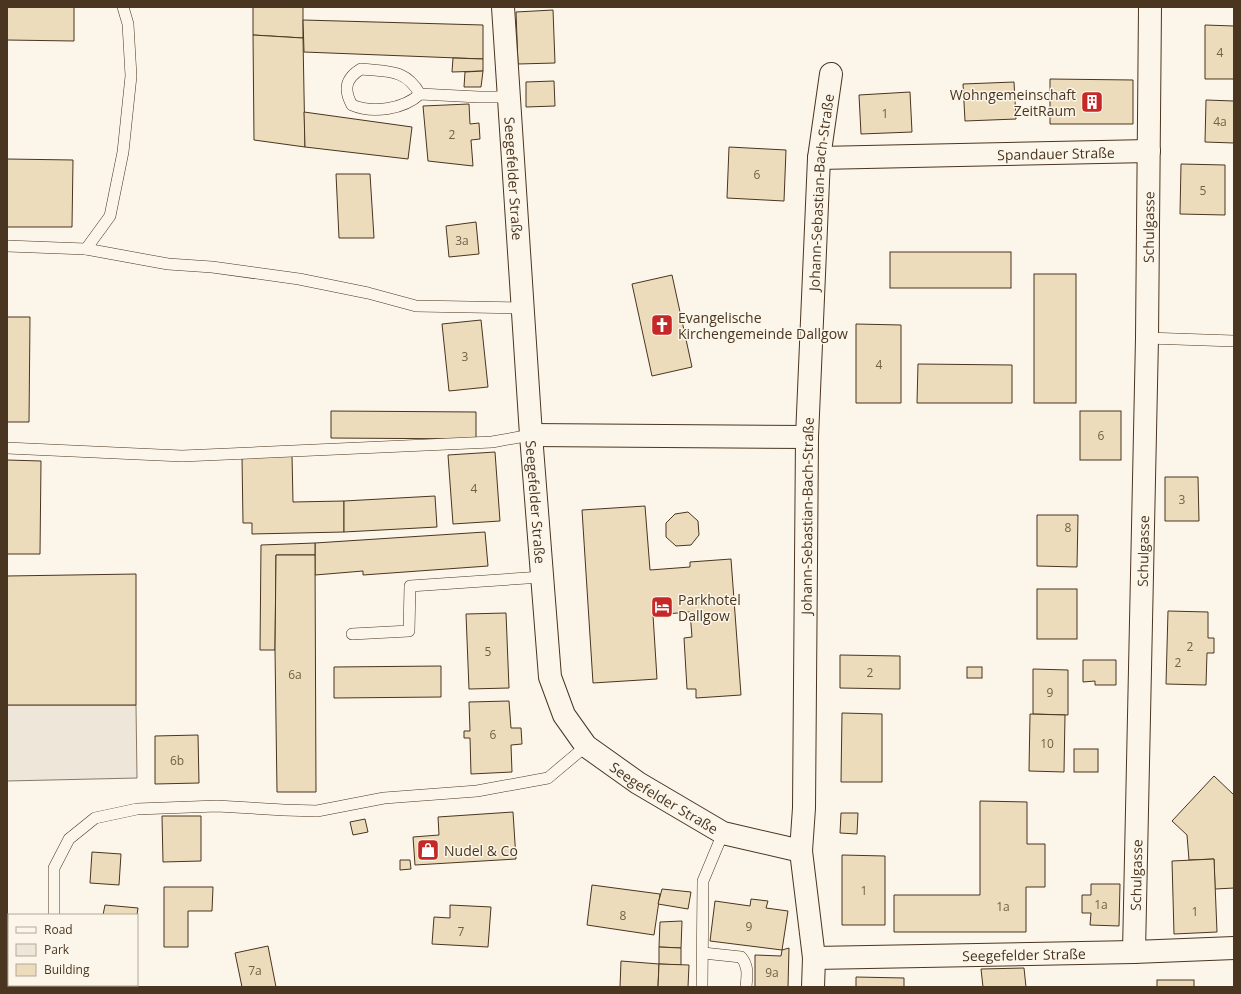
<svg xmlns="http://www.w3.org/2000/svg" width="1241" height="994" font-family="'Open Sans',sans-serif">
  <rect width="100%" height="100%" fill="#fbf6e9"/>
  <!-- green -->
  <polygon fill="#ede6d9" stroke="#887966" points="7,705 136,705 137,778 7,781"/>
  <!-- building -->
  <g fill="#ecdcbc" stroke="#4a3520">
    <polygon points="7,7 74,7 74,41 7,40"/>
    <polygon points="253,7 303,7 303,38 253,35"/>
    <polygon points="553,10 555,63 518,64 516,12"/>
    <polygon points="303,20 483,25 483,59 304,52"/>
    <polygon points="1205,25 1234,26 1234,79 1205,79"/>
    <polygon points="253,35 303,38 305,147 254,140"/>
    <polygon points="453,58 483,59 483,71 452,72"/>
    <polygon points="483,71 481,87 464,87 465,72"/>
    <polygon points="1050,79 1133,80 1133,124 1050,124"/>
    <polygon points="554,81 555,106 526,107 526,82"/>
    <polygon points="1014,82 1016,119 965,121 963,84"/>
    <polygon points="910,92 912,132 861,134 859,95"/>
    <polygon points="1206,100 1234,101 1234,143 1205,142"/>
    <polygon points="469,104 470,124 479,123 480,139 471,140 473,166 428,161 423,106"/>
    <polygon points="304,112 412,127 408,159 305,147"/>
    <polygon points="729,147 786,150 784,201 727,198"/>
    <polygon points="7,159 73,160 72,227 7,227"/>
    <polygon points="1181,164 1225,165 1225,215 1180,214"/>
    <polygon points="336,174 370,174 374,238 339,238"/>
    <polygon points="476,222 479,254 449,257 446,226"/>
    <rect x="890" y="252" width="121" height="36"/>
    <rect x="1034" y="274" width="42" height="129"/>
    <polygon points="672,275 692,367 652,376 632,284"/>
    <polygon points="7,317 30,317 29,422 7,422"/>
    <polygon points="481,320 488,387 449,391 442,324"/>
    <polygon points="856,324 901,325 901,403 856,403"/>
    <polygon points="918,364 1012,365 1012,403 917,403"/>
    <polygon points="331,411 476,412 476,439 331,438"/>
    <rect x="1080" y="411" width="41" height="49"/>
    <polygon points="495,452 500,521 453,524 448,455"/>
    <polygon points="292,456 293,502 344,501 344,532 252,534 252,523 243,523 242,457"/>
    <polygon points="7,460 41,461 40,554 7,554"/>
    <polygon points="1165,477 1198,477 1199,521 1165,521"/>
    <polygon points="435,496 437,527 344,532 344,501"/>
    <polygon points="645,506 650,570 690,567 690,562 731,559 741,695 696,698 696,689 687,689 684,638 692,637 690,612 653,615 657,679 593,683 582,510"/>
    <polygon points="688,512 698,521 699,535 691,545 676,546 666,537 666,523 675,514"/>
    <polygon points="1037,515 1078,515 1077,567 1037,566"/>
    <polygon points="485,532 488,566 363,575 363,571 315,575 315,543"/>
    <polygon points="315,543 315,555 276,555 275,650 260,650 261,545"/>
    <polygon points="276,555 315,555 316,792 277,792 275,650"/>
    <polygon points="136,574 136,705 7,705 7,576"/>
    <rect x="1037" y="589" width="40" height="50"/>
    <polygon points="1168,611 1208,612 1208,638 1214,638 1214,653 1207,653 1206,685 1166,684"/>
    <polygon points="506,613 509,688 469,689 466,614"/>
    <polygon points="840,655 900,656 900,689 840,688"/>
    <polygon points="1083,660 1116,660 1116,685 1095,685 1095,681 1083,682"/>
    <polygon points="441,666 441,697 334,698 334,667"/>
    <rect x="967" y="667" width="15" height="11"/>
    <polygon points="1033,669 1068,670 1068,715 1033,714"/>
    <polygon points="509,701 511,728 521,728 522,744 511,745 512,772 471,774 470,738 464,738 464,731 470,731 469,702"/>
    <polygon points="842,713 882,714 882,782 841,782"/>
    <polygon points="1030,714 1065,715 1064,772 1029,771"/>
    <polygon points="198,735 199,783 155,784 155,736"/>
    <rect x="1074" y="749" width="24" height="23"/>
    <polygon points="1214,776 1234,795 1234,888 1215,889 1214,859 1189,860 1187,835 1172,821"/>
    <polygon points="980,801 1027,802 1027,844 1045,844 1045,887 1026,887 1026,932 894,932 894,895 980,895"/>
    <polygon points="513,812 516,859 415,865 413,837 439,835 438,817"/>
    <polygon points="841,813 858,813 857,834 840,833"/>
    <polygon points="162,816 201,816 201,861 163,862"/>
    <polygon points="365,819 368,832 353,835 350,822"/>
    <polygon points="92,852 121,854 119,885 90,883"/>
    <polygon points="842,855 885,856 885,925 842,925"/>
    <polygon points="1214,859 1217,932 1174,934 1172,861"/>
    <polygon points="400,860 410,860 411,869 400,870"/>
    <polygon points="1091,884 1120,884 1119,926 1090,925 1091,913 1082,913 1082,895 1091,895"/>
    <polygon points="592,885 660,894 654,935 587,925"/>
    <polygon points="164,887 213,887 212,911 188,911 188,947 164,947"/>
    <polygon points="662,889 691,892 688,909 658,904"/>
    <polygon points="751,899 768,901 766,908 788,911 782,950 710,941 715,901 750,906"/>
    <polygon points="105,905 138,908 137,915 103,915"/>
    <polygon points="450,905 491,907 488,947 432,944 434,917 450,918"/>
    <polygon points="682,921 681,948 659,947 660,922"/>
    <polygon points="268,946 276,987 242,987 235,953"/>
    <polygon points="659,947 681,948 681,965 659,964"/>
    <polygon points="789,948 788,987 755,987 755,955 781,956 782,950"/>
    <polygon points="621,961 659,964 658,987 620,987"/>
    <polygon points="659,964 689,965 688,987 658,987"/>
    <polygon points="1024,968 1026,987 983,987 981,969"/>
    <polygon points="856,977 904,978 904,987 856,987"/>
    <rect x="1157" y="980" width="37" height="7"/>
  </g>
  <g fill="none" stroke-linecap="round" stroke-linejoin="round">
    <!-- lane casing -->
    <g stroke="#4a3520" stroke-width="12">
      <g id="lane">
        <path d="M420 94C405 68 387 72 361 69 346 78 343 89 352 105 373 114 404 109 420 94L479 97H509"/>
        <polyline points="7,246 86,249 168,264 212,267 299,279 368,293 416,306 523,308"/>
        <polyline points="86,249 110,216 123,152 131,76 128,24 123,7"/>
        <polyline points="1147,338 1234,341"/>
        <polyline points="7,448 182,456 492,442 531,435"/>
        <polyline points="352,634 409,631 410,586 542,577"/>
        <polyline points="54,915 54,868 69,839 95,818 137,809 217,806 284,810 317,811 384,798 477,791 548,778 586,746"/>
        <path d="M703 953 741 957C749 966 747 976 746 987"/>
        <polyline points="702,987 703,881 723,833"/>
      </g>
    </g>
    <!-- street casing -->
    <g stroke="#4a3520" stroke-width="24">
      <g id="street">
        <path id="s1" d="M503 7 531 435 550 677 564 715 586 746 638 783 723 833 801 851"/>
        <path id="s2" d="M819 158 1149 151"/>
        <polyline points="531,435 807,437"/>
        <path id="s3" d="M1134 952 1147 338 1150 7"/>
        <path id="s4" d="M814 958 1134 952 1234 948"/>
        <path id="s5" d="M813 987 814 958 801 851 804 808 807 437 819 158 831 74"/>
      </g>
    </g>
    <!-- lane -->
    <use href="#lane" stroke="#fbf6e9" stroke-width="11"/>
    <!-- street -->
    <use href="#street" stroke="#fbf6e9" stroke-width="22"/>
  </g>
  <!-- icons -->
  <defs>
    <g id="building-square" transform="scale(1.15)"><rect x="-9" y="-9" width="18" height="18" rx="4" fill="#c62828" stroke="#fbf6e9"/><path d="M-4-6H4V6H1V3H-1V6H-4ZM-2.5-4.3h1.7v1.8h-1.7ZM.8-4.3h1.7v1.8H.8ZM-2.5-1h1.7V.8h-1.7ZM.8-1h1.7V.8H.8Z" fill="#fff"/></g>
    <g id="church-square" transform="scale(1.15)"><rect x="-9" y="-9" width="18" height="18" rx="4" fill="#c62828" stroke="#fbf6e9"/><path d="M-1.2-6h2.4v3.5h3.3v2.4h-3.3V6h-2.4V-.1h-3.3v-2.4h3.3Z" fill="#fff"/></g>
    <g id="hotel-square" transform="scale(1.15)"><rect x="-9" y="-9" width="18" height="18" rx="4" fill="#c62828" stroke="#fbf6e9"/><path d="M-6-4.5h1.5V1H6V5H4.5V3h-9V5H-6ZM-4 0a1.8 1.8 0 1 1 3.6 0ZM.5 0V-2.5h3Q6-2.5 6 0Z" fill="#fff"/></g>
    <g id="shop-square" transform="scale(1.15)"><rect x="-9" y="-9" width="18" height="18" rx="4" fill="#c62828" stroke="#fbf6e9"/><path d="M-5-2.5h2.3a2.7 3.5 0 0 1 5.4 0H5L5.5 6h-11ZM-1.5-2.5h3a1.5 2.3 0 0 0-3 0Z" fill="#fff"/></g>
  </defs>
  <g fill-rule="evenodd">
    <use href="#building-square" x="1092" y="102"/>
    <use href="#church-square" x="662" y="325"/>
    <use href="#hotel-square" x="662" y="607"/>
    <use href="#shop-square" x="428" y="850"/>
  </g>
  <g text-anchor="middle" dominant-baseline="central" stroke-width="3" stroke-linejoin="round" paint-order="stroke">
    <!-- number labels -->
    <g font-size="12" fill="#725f47">
      <text x="1220" y="52">4</text>
      <text x="885" y="113">1</text>
      <text x="1220" y="121">4a</text>
      <text x="452" y="134">2</text>
      <text x="757" y="174">6</text>
      <text x="1203" y="190">5</text>
      <text x="462" y="240">3a</text>
      <text x="465" y="356">3</text>
      <text x="879" y="364">4</text>
      <text x="1101" y="435">6</text>
      <text x="474" y="488">4</text>
      <text x="1182" y="499">3</text>
      <text x="1068" y="527">8</text>
      <text x="1190" y="646">2</text>
      <text x="488" y="651">5</text>
      <text x="1178" y="662">2</text>
      <text x="870" y="672">2</text>
      <text x="295" y="674">6a</text>
      <text x="1050" y="692">9</text>
      <text x="493" y="734">6</text>
      <text x="1047" y="743">10</text>
      <text x="177" y="760">6b</text>
      <text x="864" y="890">1</text>
      <text x="1101" y="904">1a</text>
      <text x="1003" y="906">1a</text>
      <text x="1195" y="911">1</text>
      <text x="623" y="915">8</text>
      <text x="749" y="926">9</text>
      <text x="461" y="931">7</text>
      <text x="255" y="970">7a</text>
      <text x="772" y="972">9a</text>
    </g>
    <!-- poi labels -->
    <g font-size="14" fill="#4a3520" stroke="#fbf6e9" text-anchor="start">
      <text x="1076" y="94" text-anchor="end">Wohngemeinschaft<tspan x="1076" dy="16">ZeitRaum</tspan></text>
      <text x="678" y="317">Evangelische<tspan x="678" dy="16">Kirchengemeinde Dallgow</tspan></text>
      <text x="678" y="599">Parkhotel<tspan x="678" dy="16">Dallgow</tspan></text>
      <text x="444" y="850">Nudel &amp; Co</text>
    </g>
    <!-- street labels -->
    <g font-size="14" fill="#4a3520" stroke="#fbf6e9">
      <text stroke="none"><textPath href="#s2" startOffset="237">Spandauer Straße</textPath></text>
      <text stroke="none"><textPath href="#s1" startOffset="172">Seegefelder Straße</textPath></text>
      <text stroke="none"><textPath href="#s5" startOffset="796">Johann-Sebastian-Bach-Straße</textPath></text>
      <text stroke="none"><textPath href="#s3" startOffset="725">Schulgasse</textPath></text>
      <text stroke="none"><textPath href="#s1" startOffset="496">Seegefelder Straße</textPath></text>
      <text stroke="none"><textPath href="#s5" startOffset="472">Johann-Sebastian-Bach-Straße</textPath></text>
      <text stroke="none"><textPath href="#s3" startOffset="401">Schulgasse</textPath></text>
      <text stroke="none"><textPath href="#s1" startOffset="844">Seegefelder Straße</textPath></text>
      <text stroke="none"><textPath href="#s3" startOffset="77">Schulgasse</textPath></text>
      <text stroke="none"><textPath href="#s4" startOffset="210">Seegefelder Straße</textPath></text>
    </g>
  </g>
  <!-- border -->
  <rect width="1241" height="994" fill="none" stroke="#4a3520" stroke-width="16"/>
  <!-- legend -->
  <rect x="8" y="914" width="130" height="72" fill="#fbf6e9" stroke="#b4a999"/>
  <rect x="16" y="927" width="20" height="6" fill="#fbf6e9" stroke="#b4a999"/>
  <text x="44" y="934" font-size="12" fill="#4a3520">Road</text>
  <rect x="16" y="944" width="20" height="12" fill="#ede6d9" stroke="#b4a999"/>
  <text x="44" y="954" font-size="12" fill="#4a3520">Park</text>
  <rect x="16" y="964" width="20" height="12" fill="#ecdcbc" stroke="#b4a999"/>
  <text x="44" y="974" font-size="12" fill="#4a3520">Building</text>
</svg>
